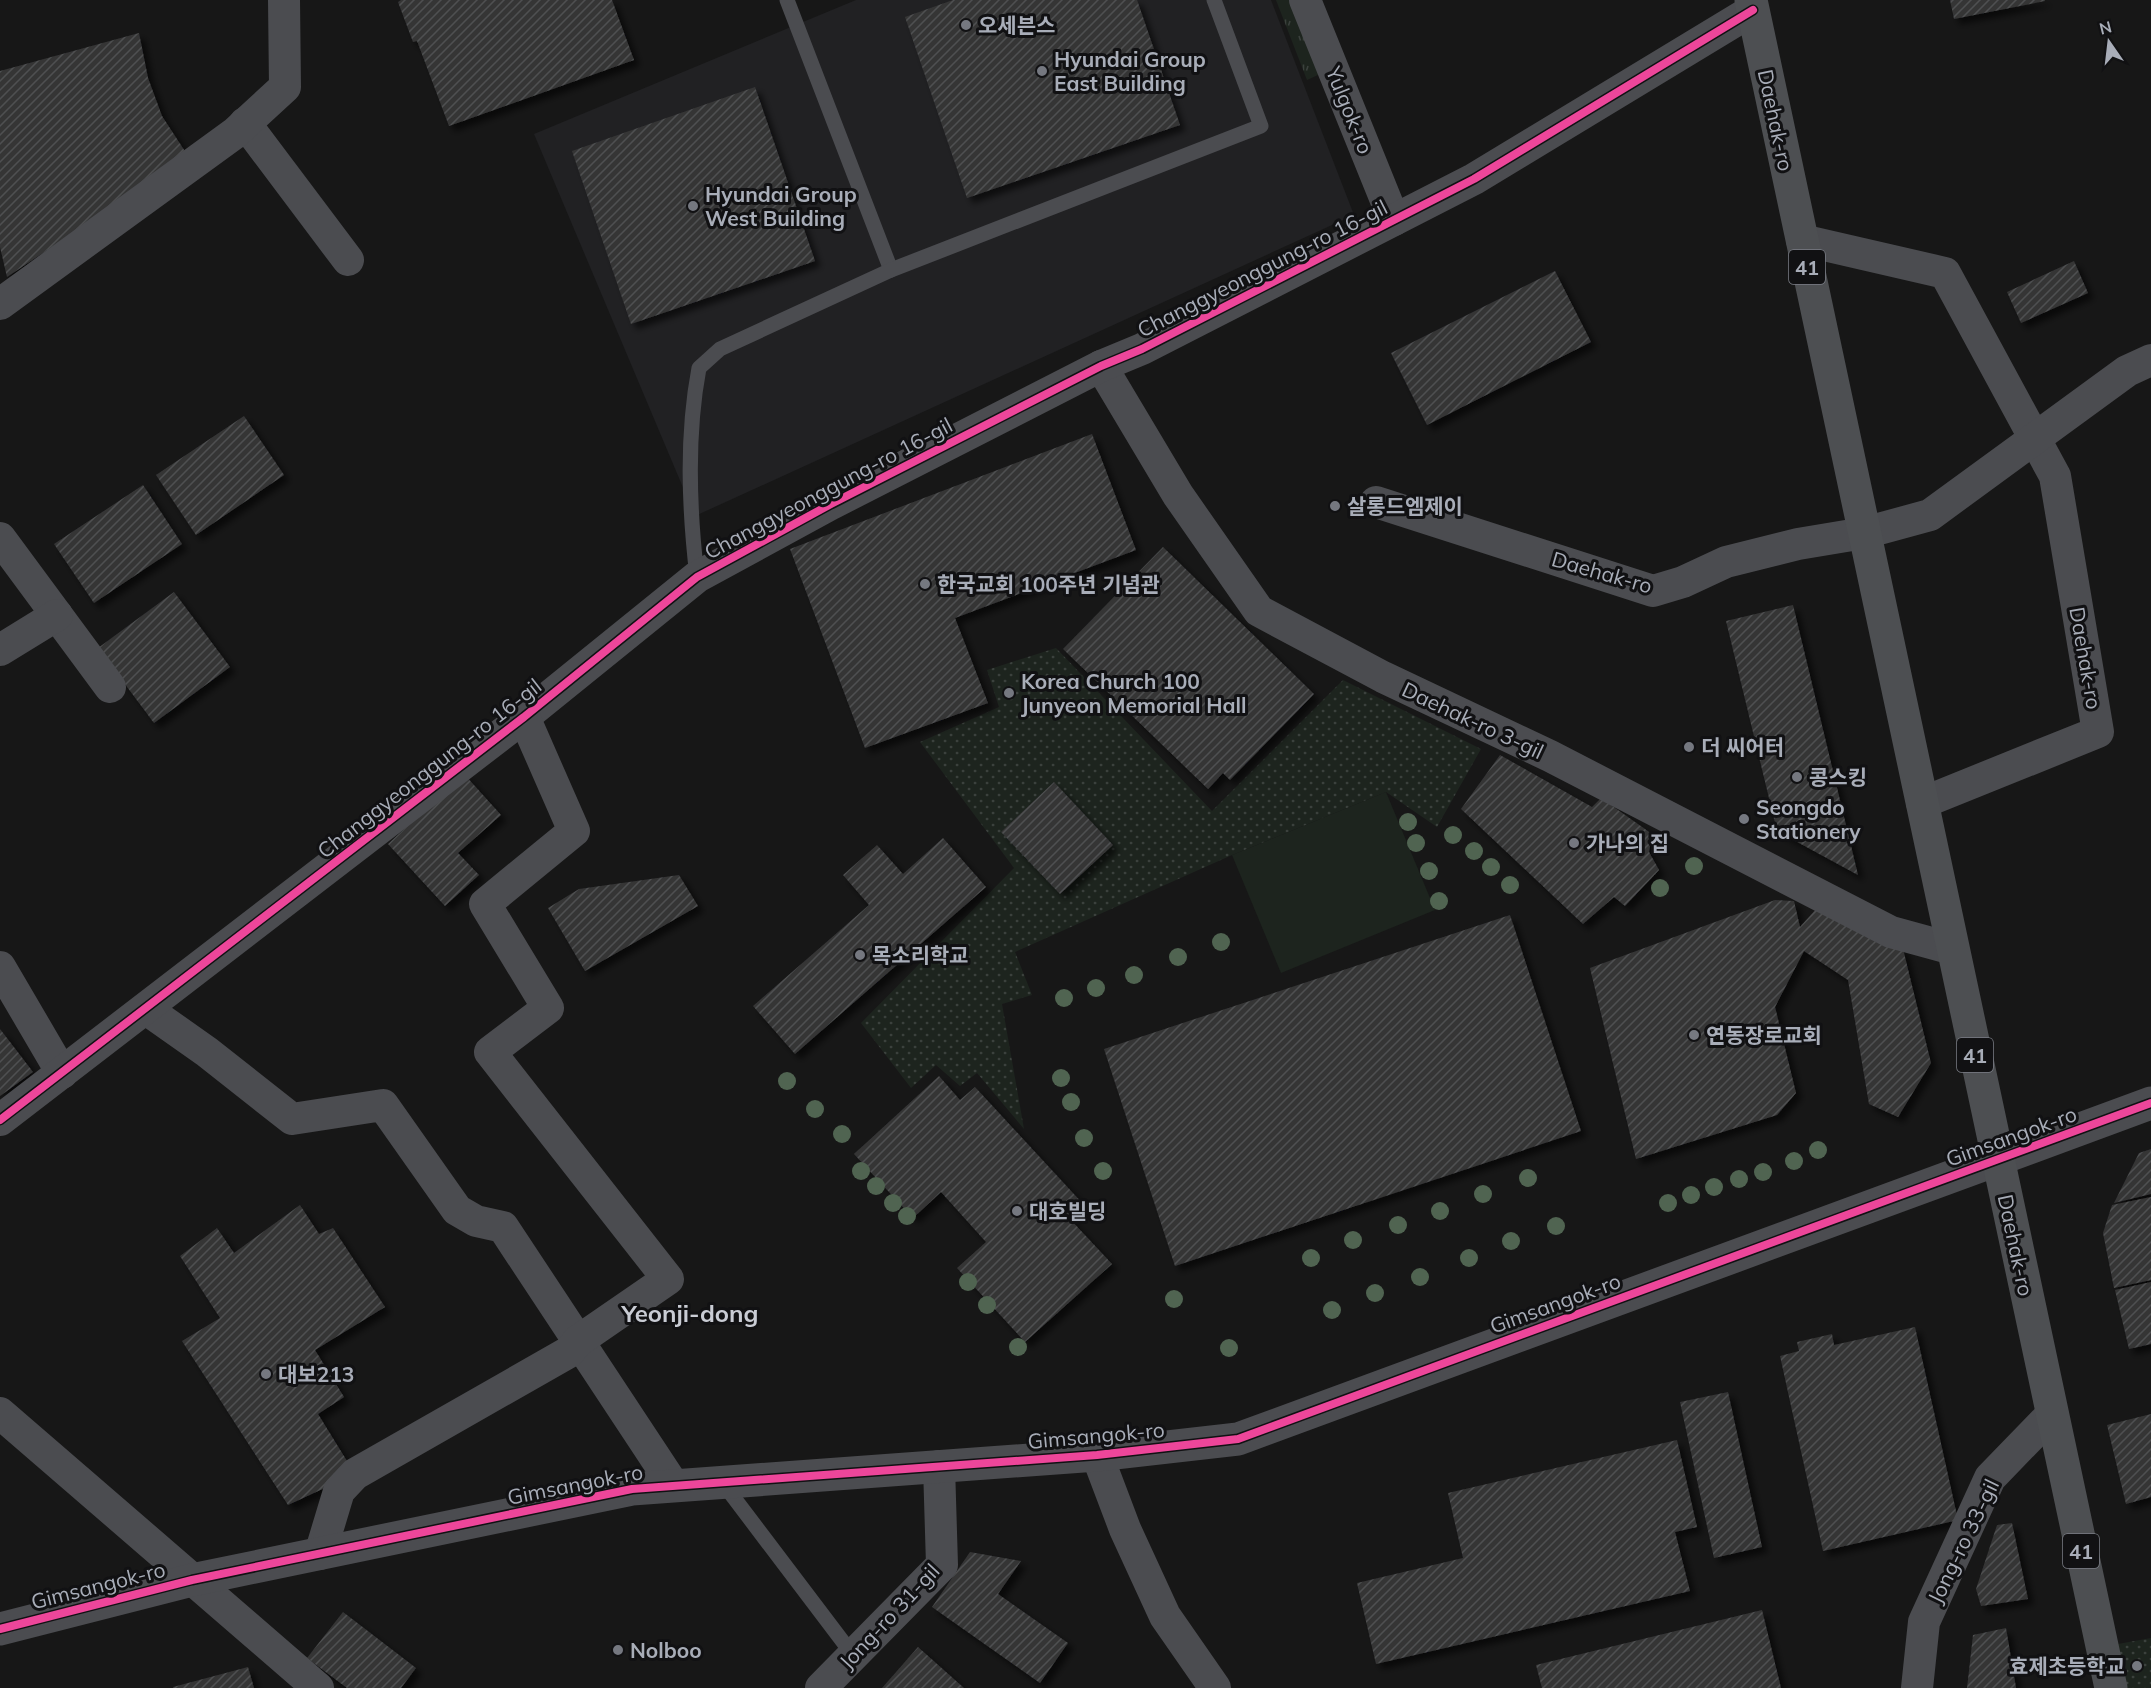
<svg xmlns="http://www.w3.org/2000/svg" width="2151" height="1688" font-family="Mulish,'Noto Sans KR',sans-serif">
  <defs>
    <pattern id="park-tufts" width="24" height="20" patternUnits="userSpaceOnUse" patternTransform="scale(1.5)"><rect width="24" height="20" fill="#1d241e"/><path d="M3 7l-1-3M5 7V3M7 7l1-3M15 17l-1-3M17 17v-4M19 17l1-3" fill="none" stroke="#3b413d"/></pattern>
    <pattern id="garden-dots" width="8" height="8" patternUnits="userSpaceOnUse" patternTransform="scale(1.5)"><rect width="8" height="8" fill="#1d241e"/><path d="M2 2h.1M6 6h.1" fill="none" stroke="#3b413d" stroke-width="1.8" stroke-linecap="round"/></pattern>
    <pattern id="building-hatch" width="6" height="6" patternUnits="userSpaceOnUse" patternTransform="scale(1.5)"><rect width="6" height="6" fill="#353536"/><path d="M-1 1l2-2M0 6l6-6M5 7l2-2" fill="none" stroke="#4f5051"/></pattern>
    <filter id="shadow"><feDropShadow dx="5.5" dy="5.5" stdDeviation="3" flood-color="#0009"/></filter>
  </defs>
  <rect width="100%" height="100%" fill="#171717"/>
  <!-- built -->
  <polygon fill="#212123" points="856,0 1271,0 1354,215 695,516 534,134"/>
  <!-- grass -->
  <polygon fill="#1d241e" points="1386,792 1435,910 1281,973 1232,855"/>
  <!-- park -->
  <polygon fill="url(#park-tufts)" points="1276,0 1291,0 1320,74 1307,80"/>
  <!-- garden -->
  <g fill="url(#garden-dots)" fill-rule="evenodd">
    <path d="M1056 648 1212 811 1343 680 1481 749 1437 827 1386 792 1232 855 1015 952 1032 995 1002 1004 1024 1129 977 1073 960 1086 936 1065 911 1088 861 1023 1014 868 920 742 999 707 987 670ZM1054 782 1113 845 1060 894 1002 832Z"/>
    <polygon points="2151,1638 2151,1688 2127,1688 2118,1644"/>
  </g>
  <!-- building -->
  <g fill="url(#building-hatch)" filter="url(#shadow)">
    <polygon points="401,0 612,0 634,60 449,126 417,41 413,42 398,2"/>
    <polygon points="953,0 1137,0 1180,125 967,198 905,17"/>
    <polygon points="1950,0 2045,0 2045,1 1954,19"/>
    <polygon points="139,33 148,78 162,116 188,156 7,277 0,247 0,71"/>
    <polygon points="755,87 815,261 631,324 572,151"/>
    <polygon points="2074,261 2088,293 2021,323 2007,292"/>
    <polygon points="1555,271 1591,342 1427,425 1391,353"/>
    <polygon points="244,416 284,475 196,535 156,475"/>
    <polygon points="1092,434 1136,550 955,618 988,703 865,748 790,549"/>
    <polygon points="143,485 182,544 94,603 54,544"/>
    <polygon points="1163,547 1314,694 1230,780 1223,773 1208,789 1063,649"/>
    <polygon points="174,592 230,667 154,723 98,648"/>
    <polygon points="1793,605 1858,875 1777,831 1726,621"/>
    <polygon points="1500,755 1592,807 1601,798 1652,834 1649,852 1659,870 1625,906 1614,897 1583,924 1461,809"/>
    <polygon points="464,774 501,815 458,853 479,875 445,906 388,844"/>
    <polygon points="1054,782 1113,845 1060,894 1001,832"/>
    <polygon points="943,838 986,887 795,1054 753,1006 869,905 843,875 877,845 903,874"/>
    <polygon points="679,875 698,906 585,971 548,908 579,889"/>
    <polygon points="1775,900 1794,901 1800,927 1816,909 1903,949 1931,1063 1898,1117 1869,1104 1848,980 1804,951 1775,1007 1796,1093 1777,1115 1636,1159 1590,968"/>
    <polygon points="1510,915 1581,1131 1175,1266 1104,1049"/>
    <polygon points="0,1029 33,1072 0,1096"/>
    <polygon points="939,1076 960,1100 975,1087 1084,1205 1069,1218 1112,1264 1025,1342 957,1268 986,1242 941,1192 913,1218 854,1154"/>
    <polygon points="2151,1149 2151,1194 2114,1203 2139,1153"/>
    <polygon points="2151,1197 2151,1280 2114,1288 2103,1233 2112,1205"/>
    <polygon points="300,1205 319,1234 333,1228 385,1307 315,1350 344,1397 318,1414 355,1474 288,1505 182,1341 220,1318 180,1256 217,1228 234,1253"/>
    <polygon points="2151,1282 2151,1344 2129,1349 2115,1290"/>
    <polygon points="1915,1327 1958,1520 1823,1551 1780,1356 1799,1351 1797,1342 1832,1334 1834,1345"/>
    <polygon points="1728,1392 1762,1547 1714,1558 1680,1402"/>
    <polygon points="2151,1414 2151,1497 2126,1504 2107,1425"/>
    <polygon points="1677,1440 1697,1527 1675,1532 1690,1591 1376,1664 1357,1583 1463,1558 1448,1493"/>
    <polygon points="2012,1523 2028,1599 1981,1606 1976,1589 1997,1525"/>
    <polygon points="970,1552 1021,1561 998,1594 1068,1643 1040,1683 932,1607"/>
    <polygon points="1762,1610 1781,1688 1542,1688 1536,1665"/>
    <polygon points="343,1612 416,1668 401,1688 347,1688 307,1658"/>
    <polygon points="2006,1628 2016,1688 1967,1688 1973,1635"/>
    <polygon points="918,1647 964,1688 882,1688"/>
    <polygon points="248,1667 254,1688 173,1688 173,1687"/>
  </g>
  <g fill="none" stroke-linecap="round" stroke-linejoin="round">
    <!-- service -->
    <g stroke="#4b4c50" stroke-width="15">
      <polyline points="787,0 891,270"/>
      <path d="M697 577C689 508 686 437 699 368L720 349 891 270 1261 126 1214 0"/>
      <polyline points="722,1482 853,1655"/>
    </g>
    <!-- minor -->
    <g stroke="#4b4c50" stroke-width="32">
      <polyline points="1305,0 1394,220"/>
      <polyline points="245,123 348,260"/>
      <polyline points="1802,240 1945,273 2055,476 2098,732 1922,803"/>
      <polyline points="0,304 235,133 285,87 284,0"/>
      <polyline points="1101,366 1178,495 1259,611 1383,677 1550,756 1891,932 1953,949"/>
      <polyline points="1376,502 1653,591 1683,582 1726,562 1798,544 1864,533 1930,515 2127,371 2151,360"/>
      <polyline points="0,538 110,687"/>
      <polyline points="0,650 57,615"/>
      <polyline points="0,967 62,1073"/>
      <polyline points="146,1009 207,1052 292,1119 383,1105 457,1210 476,1221 503,1227 674,1486"/>
      <polyline points="0,1120 524,717 697,577 831,504 1101,366 1142,349 1474,179 1753,10"/>
      <polyline points="0,1413 318,1688"/>
      <polyline points="1097,1455 1125,1529 1165,1616 1215,1688"/>
      <polyline points="320,1554 339,1491 355,1474 569,1352 578,1341 668,1279 490,1052 548,1008 485,904 574,831 524,717"/>
      <polyline points="821,1688 942,1565 939,1466"/>
      <polyline points="1917,1688 1924,1622 1990,1478 2052,1414"/>
    </g>
    <!-- tertiary -->
    <polyline stroke="#4b4c50" stroke-width="33" points="0,1629 192,1580 632,1489 1097,1455 1238,1439 2151,1103"/>
    <!-- primary -->
    <polyline stroke="#4d4f52" stroke-width="33" points="1751,0 2111,1688"/>
    <!-- cycleway casing -->
    <g stroke="#111113" stroke-width="11">
      <g id="cycleway">
        <polyline points="0,1120 524,717 697,577 831,504 1101,366 1142,349 1474,179 1753,10"/>
        <polyline points="0,1629 192,1580 632,1489 1097,1455 1238,1439 2151,1103"/>
      </g>
    </g>
    <!-- cycleway -->
    <use href="#cycleway" stroke="#ed469a" stroke-width="8"/>
  </g>
  <!-- trees -->
  <g fill="#506451">
    <circle cx="1408" cy="822" r="9"/>
    <circle cx="1453" cy="835" r="9"/>
    <circle cx="1416" cy="843" r="9"/>
    <circle cx="1474" cy="851" r="9"/>
    <circle cx="1694" cy="866" r="9"/>
    <circle cx="1491" cy="867" r="9"/>
    <circle cx="1429" cy="871" r="9"/>
    <circle cx="1510" cy="885" r="9"/>
    <circle cx="1660" cy="888" r="9"/>
    <circle cx="1439" cy="901" r="9"/>
    <circle cx="1221" cy="942" r="9"/>
    <circle cx="1178" cy="957" r="9"/>
    <circle cx="1134" cy="975" r="9"/>
    <circle cx="1096" cy="988" r="9"/>
    <circle cx="1064" cy="998" r="9"/>
    <circle cx="1061" cy="1078" r="9"/>
    <circle cx="787" cy="1081" r="9"/>
    <circle cx="1071" cy="1102" r="9"/>
    <circle cx="815" cy="1109" r="9"/>
    <circle cx="842" cy="1134" r="9"/>
    <circle cx="1084" cy="1138" r="9"/>
    <circle cx="1818" cy="1150" r="9"/>
    <circle cx="1794" cy="1161" r="9"/>
    <circle cx="861" cy="1171" r="9"/>
    <circle cx="1103" cy="1171" r="9"/>
    <circle cx="1763" cy="1172" r="9"/>
    <circle cx="1528" cy="1178" r="9"/>
    <circle cx="1739" cy="1179" r="9"/>
    <circle cx="876" cy="1186" r="9"/>
    <circle cx="1714" cy="1187" r="9"/>
    <circle cx="1483" cy="1194" r="9"/>
    <circle cx="1691" cy="1195" r="9"/>
    <circle cx="893" cy="1203" r="9"/>
    <circle cx="1668" cy="1203" r="9"/>
    <circle cx="1440" cy="1211" r="9"/>
    <circle cx="907" cy="1216" r="9"/>
    <circle cx="1398" cy="1225" r="9"/>
    <circle cx="1556" cy="1226" r="9"/>
    <circle cx="1353" cy="1240" r="9"/>
    <circle cx="1511" cy="1241" r="9"/>
    <circle cx="1311" cy="1258" r="9"/>
    <circle cx="1469" cy="1258" r="9"/>
    <circle cx="1420" cy="1277" r="9"/>
    <circle cx="968" cy="1282" r="9"/>
    <circle cx="1375" cy="1293" r="9"/>
    <circle cx="1174" cy="1299" r="9"/>
    <circle cx="987" cy="1305" r="9"/>
    <circle cx="1332" cy="1310" r="9"/>
    <circle cx="1018" cy="1347" r="9"/>
    <circle cx="1229" cy="1348" r="9"/>
  </g>
  <!-- markers -->
  <g fill="#757880" stroke="#111113" stroke-width="2">
    <circle cx="966" cy="25" r="6"/>
    <circle cx="1042" cy="71" r="6"/>
    <circle cx="693" cy="206" r="6"/>
    <circle cx="1335" cy="506" r="6"/>
    <circle cx="925" cy="584" r="6"/>
    <circle cx="1009" cy="693" r="6"/>
    <circle cx="1689" cy="747" r="6"/>
    <circle cx="1797" cy="777" r="6"/>
    <circle cx="1744" cy="819" r="6"/>
    <circle cx="1574" cy="843" r="6"/>
    <circle cx="860" cy="955" r="6"/>
    <circle cx="1694" cy="1035" r="6"/>
    <circle cx="1017" cy="1211" r="6"/>
    <circle cx="266" cy="1374" r="6"/>
    <circle cx="618" cy="1650" r="6"/>
    <circle cx="2137" cy="1666" r="6"/>
  </g>
  <g text-anchor="middle" dominant-baseline="central" stroke-width="6" stroke-linejoin="round" paint-order="stroke">
    <!-- shield labels -->
    <g fill="#111113" stroke="#7b7e86" stroke-width="1.5">
      <rect x="1789" y="250" width="36" height="34" rx="4.5"/>
      <rect x="1957" y="1038" width="36" height="34" rx="4.5"/>
      <rect x="2063" y="1534" width="36" height="34" rx="4.5"/>
    </g>
    <g font-size="20" font-weight="bold" fill="#a8adb8">
      <text x="1807" y="267">41</text>
      <text x="1975" y="1055">41</text>
      <text x="2081" y="1551">41</text>
    </g>
    <!-- poi labels -->
    <g font-size="21" font-weight="bold" fill="#a8adb8" stroke="#111113" text-anchor="start">
      <text x="978" y="25">오세븐스</text>
      <text x="1054" y="59">Hyundai Group<tspan x="1054" dy="24">East Building</tspan></text>
      <text x="705" y="194">Hyundai Group<tspan x="705" dy="24">West Building</tspan></text>
      <text x="1347" y="506">살롱드엠제이</text>
      <text x="937" y="584">한국교회 100주년 기념관</text>
      <text x="1021" y="681">Korea Church 100<tspan x="1021" dy="24">Junyeon Memorial Hall</tspan></text>
      <text x="1701" y="747">더 씨어터</text>
      <text x="1809" y="777">콩스킹</text>
      <text x="1756" y="807">Seongdo<tspan x="1756" dy="24">Stationery</tspan></text>
      <text x="1586" y="843">가나의 집</text>
      <text x="872" y="955">목소리학교</text>
      <text x="1706" y="1035">연동장로교회</text>
      <text x="1029" y="1211">대호빌딩</text>
      <text x="278" y="1374">대보213</text>
      <text x="630" y="1650">Nolboo</text>
      <text x="2125" y="1666" text-anchor="end">효제초등학교</text>
    </g>
    <!-- street labels -->
    <g font-size="21" fill="#a8adb8" stroke="#111113">
      <text transform="translate(1350 110) rotate(68)">Yulgok-ro</text>
      <text transform="translate(1776 120) rotate(78)">Daehak-ro</text>
      <text transform="translate(1262 268) rotate(-27)">Changgyeonggung-ro 16-gil</text>
      <text transform="translate(828 488) rotate(-28)">Changgyeonggung-ro 16-gil</text>
      <text transform="translate(1602 572) rotate(16)">Daehak-ro</text>
      <text transform="translate(2086 658) rotate(80)">Daehak-ro</text>
      <text transform="translate(1473 720) rotate(25)">Daehak-ro 3-gil</text>
      <text transform="translate(429 768) rotate(-38)">Changgyeonggung-ro 16-gil</text>
      <text transform="translate(2011 1136) rotate(-20)">Gimsangok-ro</text>
      <text transform="translate(2016 1245) rotate(78)">Daehak-ro</text>
      <text transform="translate(1555 1303) rotate(-20)">Gimsangok-ro</text>
      <text transform="translate(1096 1435) rotate(-5)">Gimsangok-ro</text>
      <text transform="translate(575 1484) rotate(-11)">Gimsangok-ro</text>
      <text transform="translate(1963 1541) rotate(-64)">Jong-ro 33-gil</text>
      <text transform="translate(98 1585) rotate(-14)">Gimsangok-ro</text>
      <text transform="translate(889 1616) rotate(-47)">Jong-ro 31-gil</text>
    </g>
    <!-- quarter labels -->
    <g font-size="24" font-weight="bold" fill="#c9ccd4" stroke="#111113">
      <text x="690" y="1313">Yeonji-dong</text>
    </g>
  </g>
  <!-- north arrow -->
  <g transform="translate(2109 42) rotate(346)" stroke="#111113" stroke-width="4.5" paint-order="stroke">
  <path d="M0-4.5L10 22L0 15L-10 22Z" fill="#a8adb8"/>
  <text y="-9" font-size="16" font-weight="bold" text-anchor="middle" fill="#a8adb8">N</text>
  </g>
</svg>
